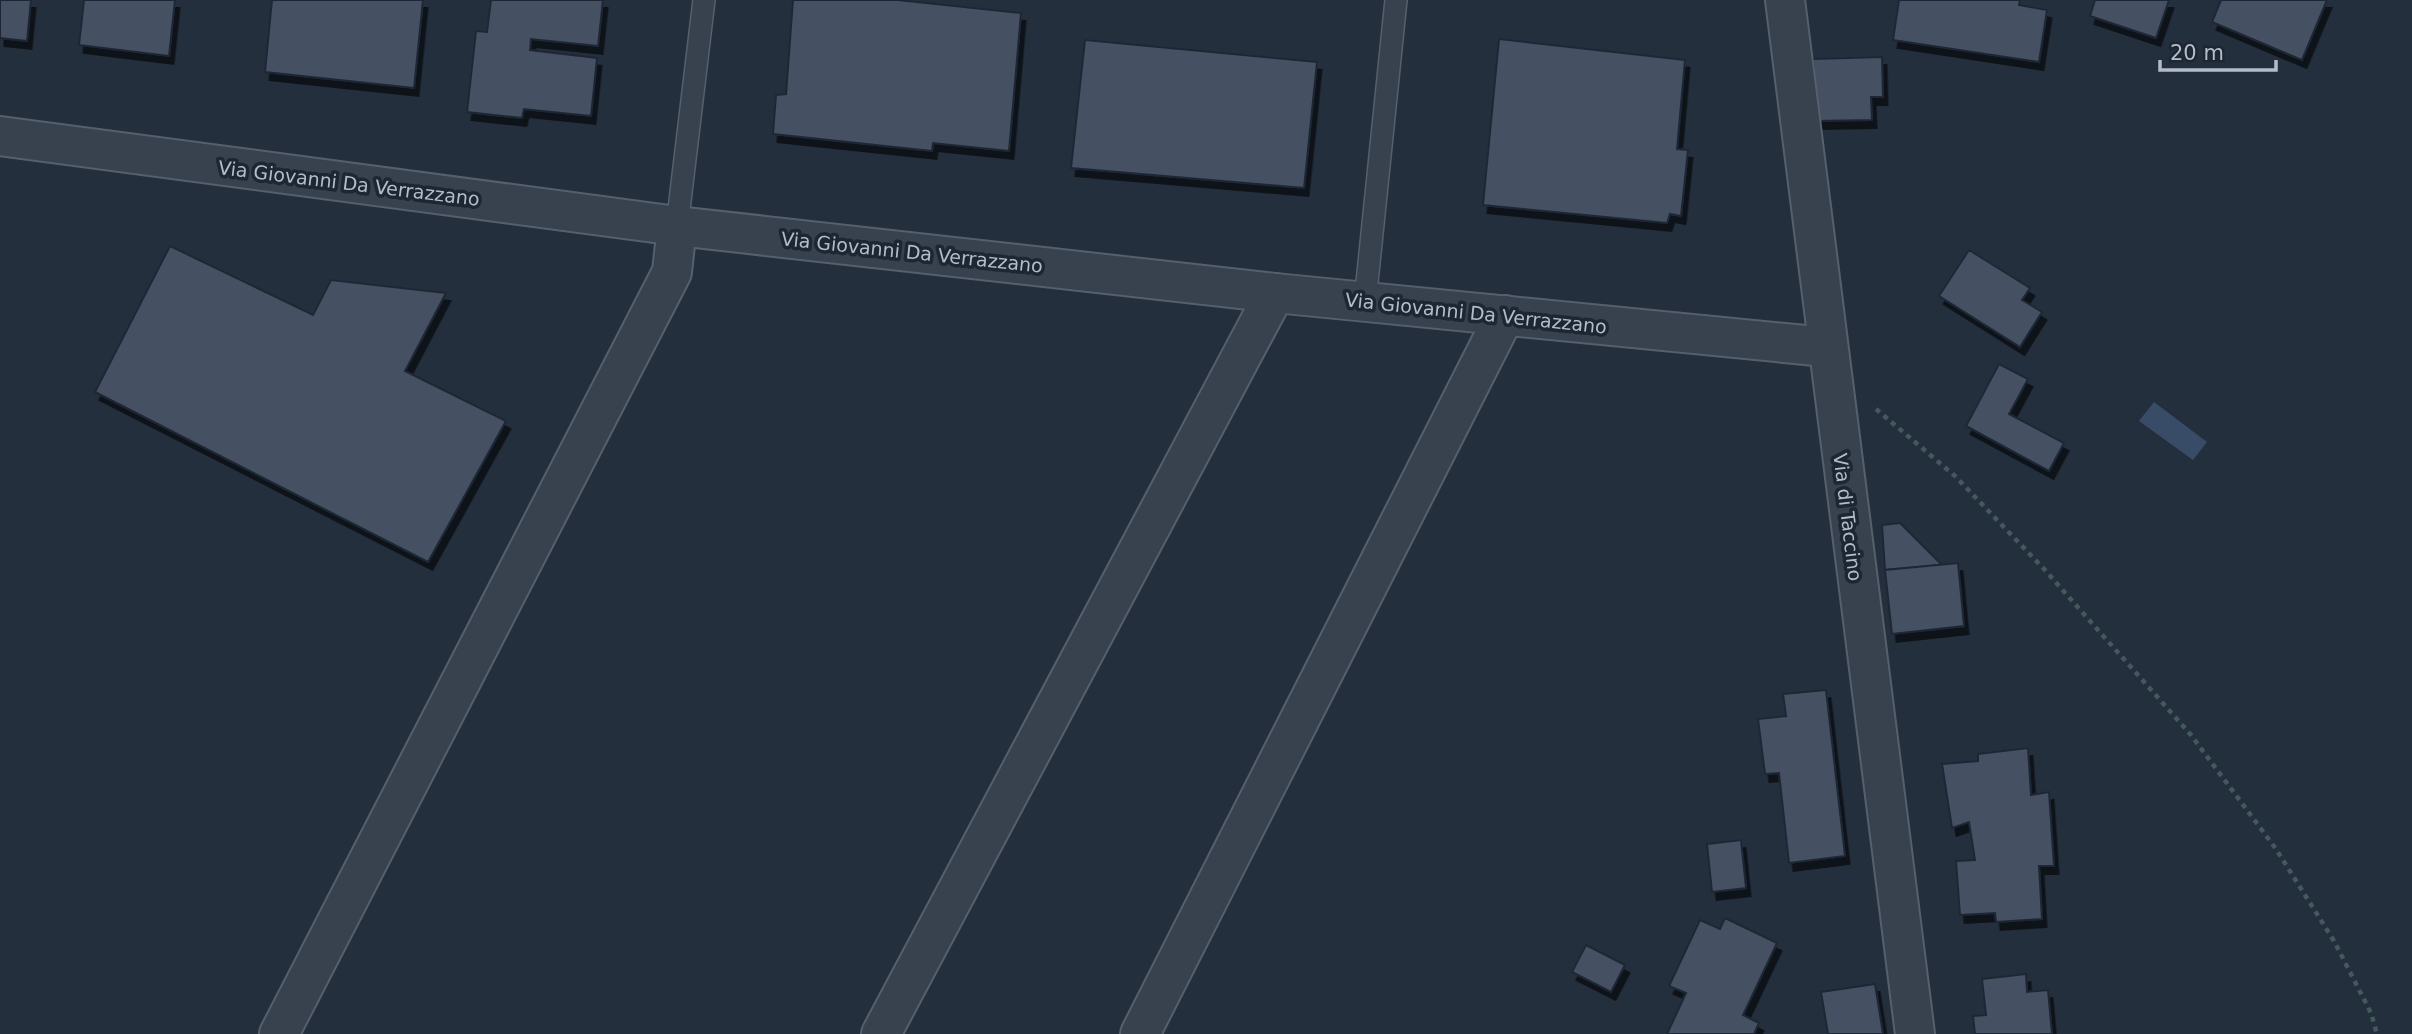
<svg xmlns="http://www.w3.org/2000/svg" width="2412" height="1034" font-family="'DejaVu Sans',sans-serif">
  <defs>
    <filter id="shadow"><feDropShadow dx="4.5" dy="8" stdDeviation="0" flood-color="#0009"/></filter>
  </defs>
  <rect width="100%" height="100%" fill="#242f3e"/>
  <!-- water -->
  <polygon fill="#394c67" points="2154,402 2207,442 2193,460 2139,421"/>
  <!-- building -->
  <g fill="#455162" stroke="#1f2835" stroke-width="2" filter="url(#shadow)">
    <polygon points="0,0 31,0 27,41 0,38"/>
    <polygon points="84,0 175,0 169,56 79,45"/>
    <polygon points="272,0 423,0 414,88 265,72"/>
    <polygon points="491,0 603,0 598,46 531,39 530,50 597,58 591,116 524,109 522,118 467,112 476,31 487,32"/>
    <polygon points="793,0 898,0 1021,13 1009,151 933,143 932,151 773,134 776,95 786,94"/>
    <polygon points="1899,0 2020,0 2019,5 2047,10 2039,62 1893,40"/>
    <polygon points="2095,0 2169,0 2156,38 2090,16"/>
    <polygon points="2221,0 2327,0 2302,60 2212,22"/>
    <polygon points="1499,39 1685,60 1677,149 1688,150 1681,216 1670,214 1667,223 1483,205"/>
    <polygon points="1085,40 1317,62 1304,188 1071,168"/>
    <polygon points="1882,57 1883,97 1871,97 1872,120 1815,121 1813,59"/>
    <polygon points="170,246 313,315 331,280 446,293 405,371 506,421 428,562 95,392"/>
    <polygon points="1969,250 2030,288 2022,300 2042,312 2020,347 1939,296"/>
    <polygon points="1999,364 2028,379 2009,414 2064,443 2049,471 1966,426"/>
    <polygon points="1900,523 1942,565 1885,570 1882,525"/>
    <polygon points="1958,563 1964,626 1892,634 1885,570"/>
    <polygon points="1826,690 1845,856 1789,863 1779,773 1765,774 1758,719 1786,716 1783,694"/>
    <polygon points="2028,748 2031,795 2049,792 2054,866 2039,866 2042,919 1996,922 1995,913 1960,915 1956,861 1975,860 1969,822 1952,828 1942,764 1978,761 1978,754"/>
    <polygon points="1741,840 1746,888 1712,892 1707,844"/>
    <polygon points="1725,918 1777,943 1743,1015 1759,1023 1754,1034 1667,1034 1686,993 1669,986 1700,920 1720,929"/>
    <polygon points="1586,945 1625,965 1611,992 1572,972"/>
    <polygon points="2026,974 2027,992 2048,990 2052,1034 1975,1034 1973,1016 1986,1015 1982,979"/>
    <polygon points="1875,984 1883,1034 1828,1034 1821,992"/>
  </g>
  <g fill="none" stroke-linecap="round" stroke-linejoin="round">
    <!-- service casing -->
    <g stroke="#565f6c" stroke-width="24">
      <g id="service">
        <polyline points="677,226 704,0"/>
        <polyline points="1365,302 1396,0"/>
      </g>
    </g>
    <!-- minor casing -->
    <g stroke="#565f6c" stroke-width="42">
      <g id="minor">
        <polyline points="1785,0 1915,1034"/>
        <polyline points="0,136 677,226 1275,293 1826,347"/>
        <polyline points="279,1034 672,272 677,226"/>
        <polyline points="881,1034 1275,293"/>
        <polyline points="1140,1034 1505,315"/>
      </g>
    </g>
    <!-- path -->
    <polyline stroke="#44595c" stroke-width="4.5" stroke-dasharray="5 5" stroke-linecap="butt" points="1876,409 1955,476 2044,569 2191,735 2276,849 2334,941 2371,1013 2377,1034"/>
    <!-- service -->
    <use href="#service" stroke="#38414e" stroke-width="21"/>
    <!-- minor -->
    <use href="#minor" stroke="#38414e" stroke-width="38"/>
  </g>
  <g text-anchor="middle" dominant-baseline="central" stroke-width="7" stroke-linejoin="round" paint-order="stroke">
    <!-- street labels -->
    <g font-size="19" fill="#b4bcc9" stroke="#1d2633">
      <text transform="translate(349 183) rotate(7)">Via Giovanni Da Verrazzano</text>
      <text transform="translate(912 252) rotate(6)">Via Giovanni Da Verrazzano</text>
      <text transform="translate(1476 313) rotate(6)">Via Giovanni Da Verrazzano</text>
      <text transform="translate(1848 517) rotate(83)">Via di Taccino</text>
    </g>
  </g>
  <!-- scale -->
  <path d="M2160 60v10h116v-10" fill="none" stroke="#b4bcc9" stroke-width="3.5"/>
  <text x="2170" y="60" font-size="21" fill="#b4bcc9" stroke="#1d2633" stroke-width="5" paint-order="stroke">20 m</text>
</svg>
